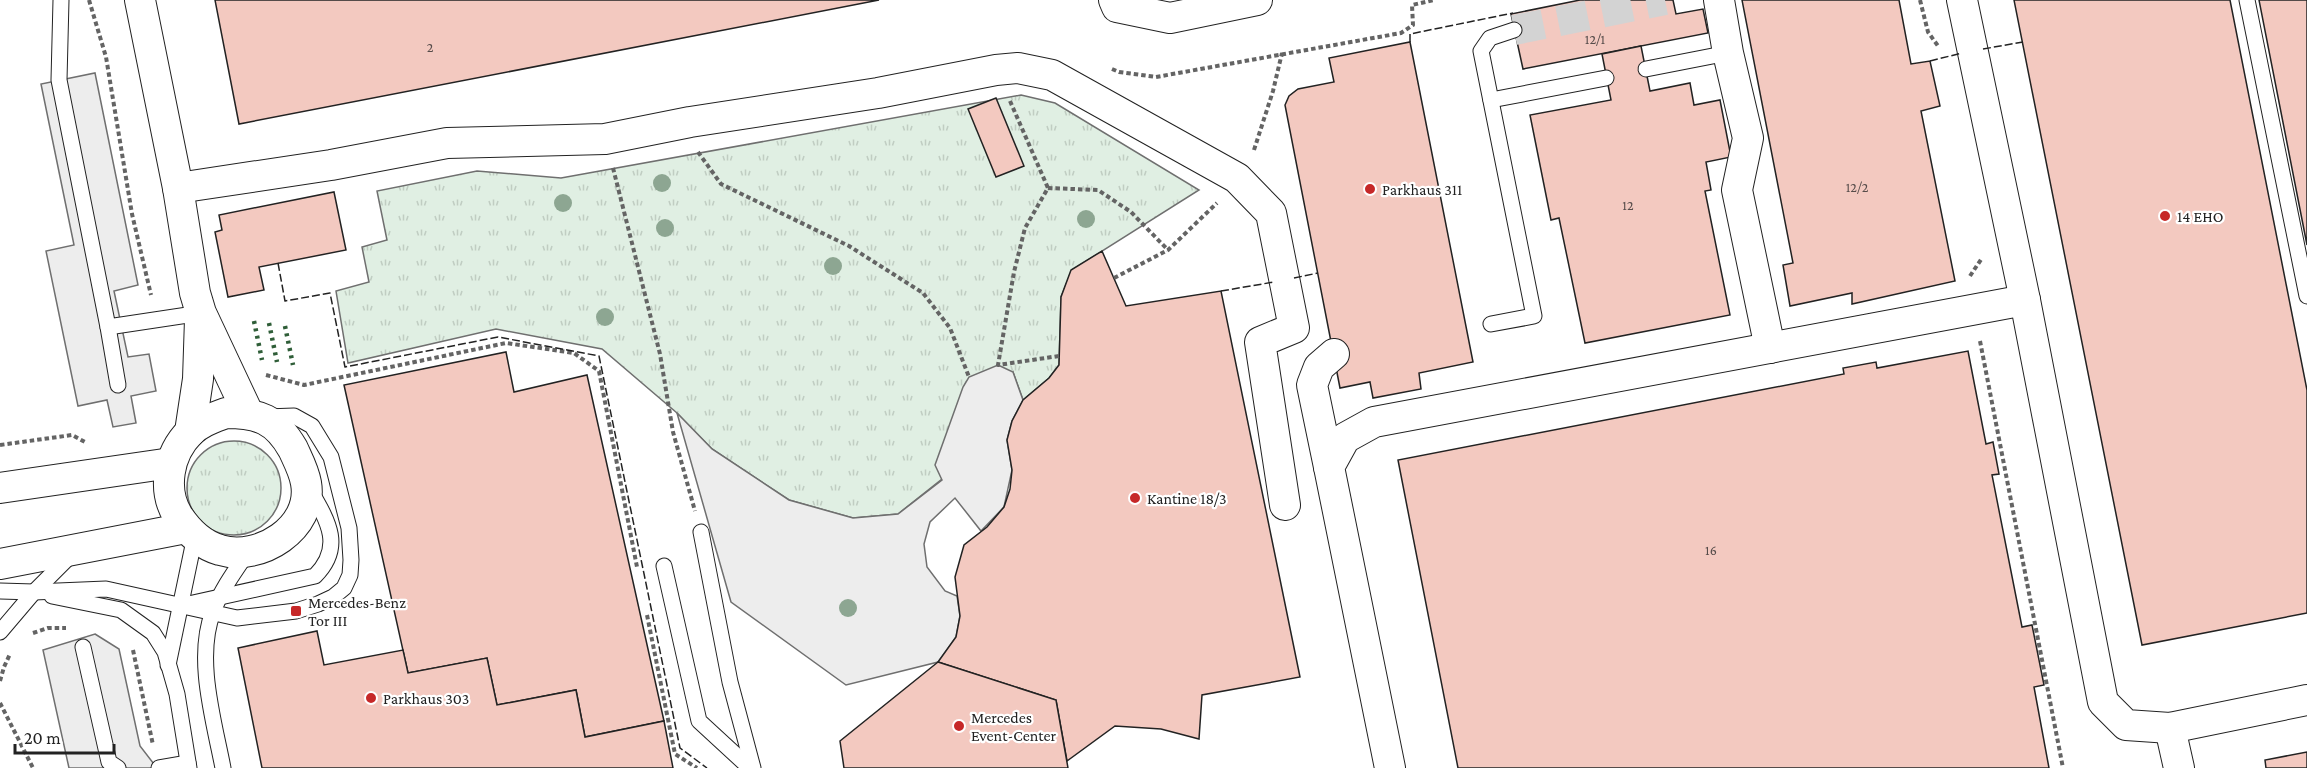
<svg xmlns="http://www.w3.org/2000/svg" width="2307" height="768" font-family="'Crimson Pro',serif">
  <defs>
    <pattern id="grass-tufts" width="24" height="20" patternUnits="userSpaceOnUse" patternTransform="scale(1.5)"><rect width="24" height="20" fill="#e0efe3"/><path d="M3 7l-1-3M5 7V3M7 7l1-3M15 17l-1-3M17 17v-4M19 17l1-3" fill="none" stroke="#c0cdc2"/></pattern>
  </defs>
  <rect width="100%" height="100%" fill="#fff"/>
  <!-- grass -->
  <g fill="url(#grass-tufts)" stroke="#6f6f6f" stroke-width="1.5">
    <polygon points="1021,95 1055,103 1199,190 1072,270 1061,297 1059,365 1049,378 1023,400 1013,372 942,479 898,514 853,518 789,500 712,449 677,413 602,349 496,329 348,363 336,291 369,282 362,247 387,240 377,191 477,171 561,178"/>
    <circle cx="234" cy="488" r="47"/>
  </g>
  <!-- parking -->
  <g fill="#ededed" stroke="#6f6f6f" stroke-width="1.5">
    <polygon points="95,73 138,285 114,291 128,357 149,354 156,391 131,396 136,423 113,427 107,400 78,406 46,251 74,245 41,84"/>
    <polygon points="998,365 1013,372 1023,400 1012,421 1007,440 1012,470 1004,507 981,531 955,498 930,522 924,544 927,567 945,591 957,596 960,616 956,637 938,662 846,685 731,602 677,413 712,449 789,500 853,518 898,514 942,480 935,465 963,387 969,377"/>
    <polygon points="95,634 119,649 140,746 157,768 69,768 43,650"/>
  </g>
  <!-- building -->
  <g fill="#f3c9c0" stroke="#222" stroke-width="1.5">
    <polygon points="215,0 879,0 239,124"/>
    <polygon points="1580,0 1673,0 1676,14 1703,9 1708,33 1523,69 1511,14"/>
    <polygon points="1742,0 1899,0 1911,64 1930,61 1940,106 1921,111 1955,281 1852,304 1852,293 1790,306 1783,265 1793,263"/>
    <polygon points="2014,0 2230,0 2307,390 2307,613 2142,645"/>
    <polygon points="2259,0 2307,0 2307,245"/>
    <polygon points="1410,42 1473,362 1419,373 1421,389 1373,398 1370,382 1340,388 1285,105 1289,96 1298,89 1334,82 1329,58"/>
    <polygon points="1641,46 1650,91 1690,83 1694,105 1720,100 1731,157 1706,162 1711,190 1705,191 1730,315 1585,343 1559,218 1551,220 1530,115 1611,100 1602,54"/>
    <polygon points="996,98 1024,166 996,177 968,109"/>
    <polygon points="334,192 346,250 259,267 264,290 228,297 215,232 222,230 219,215"/>
    <polygon points="1102,251 1126,306 1221,291 1300,677 1202,695 1199,739 1161,729 1115,726 1067,761 1056,700 938,662 956,637 960,616 955,577 964,545 987,527 1004,507 1010,489 1012,470 1007,440 1012,421 1023,400 1049,378 1059,365 1061,297 1071,270"/>
    <polygon points="1968,351 1986,444 1993,442 1999,474 1992,475 2022,627 2032,625 2044,685 2034,687 2049,768 1458,768 1398,460 1844,374 1843,368 1876,362 1877,368"/>
    <polygon points="506,352 514,392 587,375 664,721 585,737 576,690 497,705 487,658 408,673 344,385"/>
    <polygon points="317,631 324,665 403,650 408,673 487,658 497,705 576,690 585,737 664,721 673,768 262,768 238,648"/>
    <polygon points="938,662 1056,700 1068,768 844,768 840,741"/>
    <polygon points="2307,752 2307,768 2266,768 2265,760"/>
  </g>
  <g fill="none" stroke-linecap="round" stroke-linejoin="round">
    <!-- minor-tunnel -->
    <polyline stroke="#d3d3d3" stroke-width="30" stroke-dasharray="30 15" stroke-linecap="butt" points="1514,30 1665,0"/>
    <!-- service casing -->
    <g stroke="#222" stroke-width="17">
      <g id="service">
        <polyline points="61,0 59,80 108,327 201,313"/>
        <polyline points="2247,0 2307,296"/>
        <polyline points="1646,69 1728,53"/>
        <polyline points="1491,100 1606,78"/>
        <polyline points="1491,324 1534,316 1481,51 1490,38 1514,30"/>
        <polyline points="108,327 118,385"/>
        <polyline points="701,532 730,682 753,768"/>
        <polyline points="664,566 699,721 750,768"/>
        <polyline points="0,591 34,592 106,589 237,618 296,611 318,604 333,597 344,588 350,575 351,560 349,528 331,457 312,426 294,416 266,417"/>
        <polyline points="52,596 121,610 153,633 165,652 177,694 189,768"/>
        <path d="M184 605 315 576C344 547 328 521 310 490"/>
        <polyline points="0,632 34,592 71,555"/>
        <polyline points="83,647 109,762 118,768"/>
        <polyline points="168,665 195,536"/>
        <polyline points="159,768 188,763"/>
        <path d="M223 768C214 721 195 658 213 612 221 590 235 571 248 552"/>
      </g>
    </g>
    <!-- minor casing -->
    <g stroke="#222" stroke-width="32">
      <g id="minor">
        <polyline points="140,0 178,188 195,293 201,313 248,413"/>
        <polyline points="1114,0 1117,7 1170,18 1257,0"/>
        <polyline points="1719,0 1728,53 1748,138 1737,190 1770,348"/>
        <polyline points="1962,0 2025,300 2103,702 2126,725 2170,728 2307,700"/>
        <polyline points="178,188 331,165 447,143 605,139 690,122 878,93 996,70 1018,68 1052,75 1237,178 1271,213 1294,328 1260,342 1285,505"/>
        <path d="M226 413C258 413 276 419 293 449 298 460 304 471 306 483 314 528 259 562 220 550 202 545 188 531 178 516 162 490 168 454 190 432 200 422 213 418 226 413Z"/>
        <polyline points="190,432 198,379 200,319"/>
        <polyline points="1329,467 1312,385 1319,367 1334,354"/>
        <polyline points="0,488 171,463"/>
        <polyline points="0,564 186,528"/>
        <polyline points="2170,728 2179,768"/>
        <polyline points="1390,768 1329,467 1345,438 1374,422 2025,300"/>
      </g>
    </g>
    <!-- path -->
    <g stroke="#646464" stroke-width="4" stroke-dasharray="4.5 3" stroke-linecap="butt">
      <polyline points="89,0 106,57 132,214 151,295"/>
      <polyline points="1920,0 1928,32 1938,46"/>
      <polyline points="1112,69 1119,72 1156,77 1401,33 1413,25 1412,5 1434,0"/>
      <polyline points="1010,101 1048,188"/>
      <polyline points="1254,150 1273,91 1282,53"/>
      <polyline points="698,152 721,184 849,246 923,293 950,328 969,377"/>
      <polyline points="613,168 660,354 673,432 695,511"/>
      <polyline points="1970,276 1982,258"/>
      <polyline points="1114,278 1168,250 1217,203"/>
      <polyline points="1980,341 2063,768"/>
      <polyline points="1059,356 998,365 1014,272 1025,228 1048,188 1098,190 1131,212 1168,250"/>
      <polyline points="266,375 304,385 506,343 574,353 599,371 637,567"/>
      <polyline points="0,445 72,435 85,442"/>
      <polyline points="647,615 675,754 697,768"/>
      <polyline points="33,633 48,628 66,628"/>
      <polyline points="133,650 153,745"/>
      <polyline points="0,681 4,667 10,654"/>
      <polyline points="0,703 33,768"/>
    </g>
    <!-- service -->
    <use href="#service" stroke="#fff" stroke-width="15"/>
    <!-- minor -->
    <use href="#minor" stroke="#fff" stroke-width="30"/>
    <!-- hedge -->
    <g stroke="#2f5e38" stroke-width="4.5" stroke-dasharray="3 4.5" stroke-linecap="butt">
      <polyline points="254,321 262,360"/>
      <polyline points="269,323 277,362"/>
      <polyline points="285,326 293,365"/>
    </g>
    <!-- fence -->
    <g stroke="#222" stroke-width="1.5" stroke-dasharray="8 3" stroke-linecap="butt">
      <polyline points="1410,42 1410,34 1513,13"/>
      <polyline points="1983,49 2023,42"/>
      <polyline points="1930,61 1962,53"/>
      <polyline points="278,263 285,301 330,293 345,367 498,337 599,356 680,748 707,768"/>
      <polyline points="1294,278 1318,273"/>
      <polyline points="1221,291 1274,282"/>
    </g>
  </g>
  <!-- trees -->
  <g fill="#8da692">
    <circle cx="662" cy="183" r="9"/>
    <circle cx="563" cy="203" r="9"/>
    <circle cx="1086" cy="219" r="9"/>
    <circle cx="665" cy="228" r="9"/>
    <circle cx="833" cy="266" r="9"/>
    <circle cx="605" cy="317" r="9"/>
    <circle cx="848" cy="608" r="9"/>
  </g>
  <!-- markers -->
  <g fill="#c62828" stroke="#fff" stroke-width="2">
    <circle cx="1370" cy="189" r="6"/>
    <circle cx="2165" cy="216" r="6"/>
    <circle cx="1135" cy="498" r="6"/>
    <rect x="290" y="605" width="12" height="12" rx="3"/>
    <circle cx="371" cy="698" r="6"/>
    <circle cx="959" cy="726" r="6"/>
  </g>
  <g text-anchor="middle" dominant-baseline="central" stroke-width="4.5" stroke-linejoin="round" paint-order="stroke">
    <!-- number labels -->
    <g font-size="14" fill="#564c4a">
      <text x="1595" y="39">12/1</text>
      <text x="430" y="47">2</text>
      <text x="1857" y="187">12/2</text>
      <text x="1628" y="205">12</text>
      <text x="1711" y="550">16</text>
    </g>
    <!-- poi labels -->
    <g font-size="16" fill="#222" stroke="#fff" text-anchor="start">
      <text x="1382" y="189">Parkhaus 311</text>
      <text x="2177" y="216">14 EHO</text>
      <text x="1147" y="498">Kantine 18/3</text>
      <text x="308" y="602">Mercedes-Benz<tspan x="308" dy="18">Tor III</tspan></text>
      <text x="383" y="698">Parkhaus 303</text>
      <text x="971" y="717">Mercedes<tspan x="971" dy="18">Event-Center</tspan></text>
    </g>
  </g>
  <!-- scale -->
  <path d="M15 744v9h99v-9" fill="none" stroke="#222222" stroke-width="3"/>
  <text x="24" y="744" font-size="18" fill="#222222" stroke="#ffffff" stroke-width="4.5" paint-order="stroke">20 m</text>
</svg>
